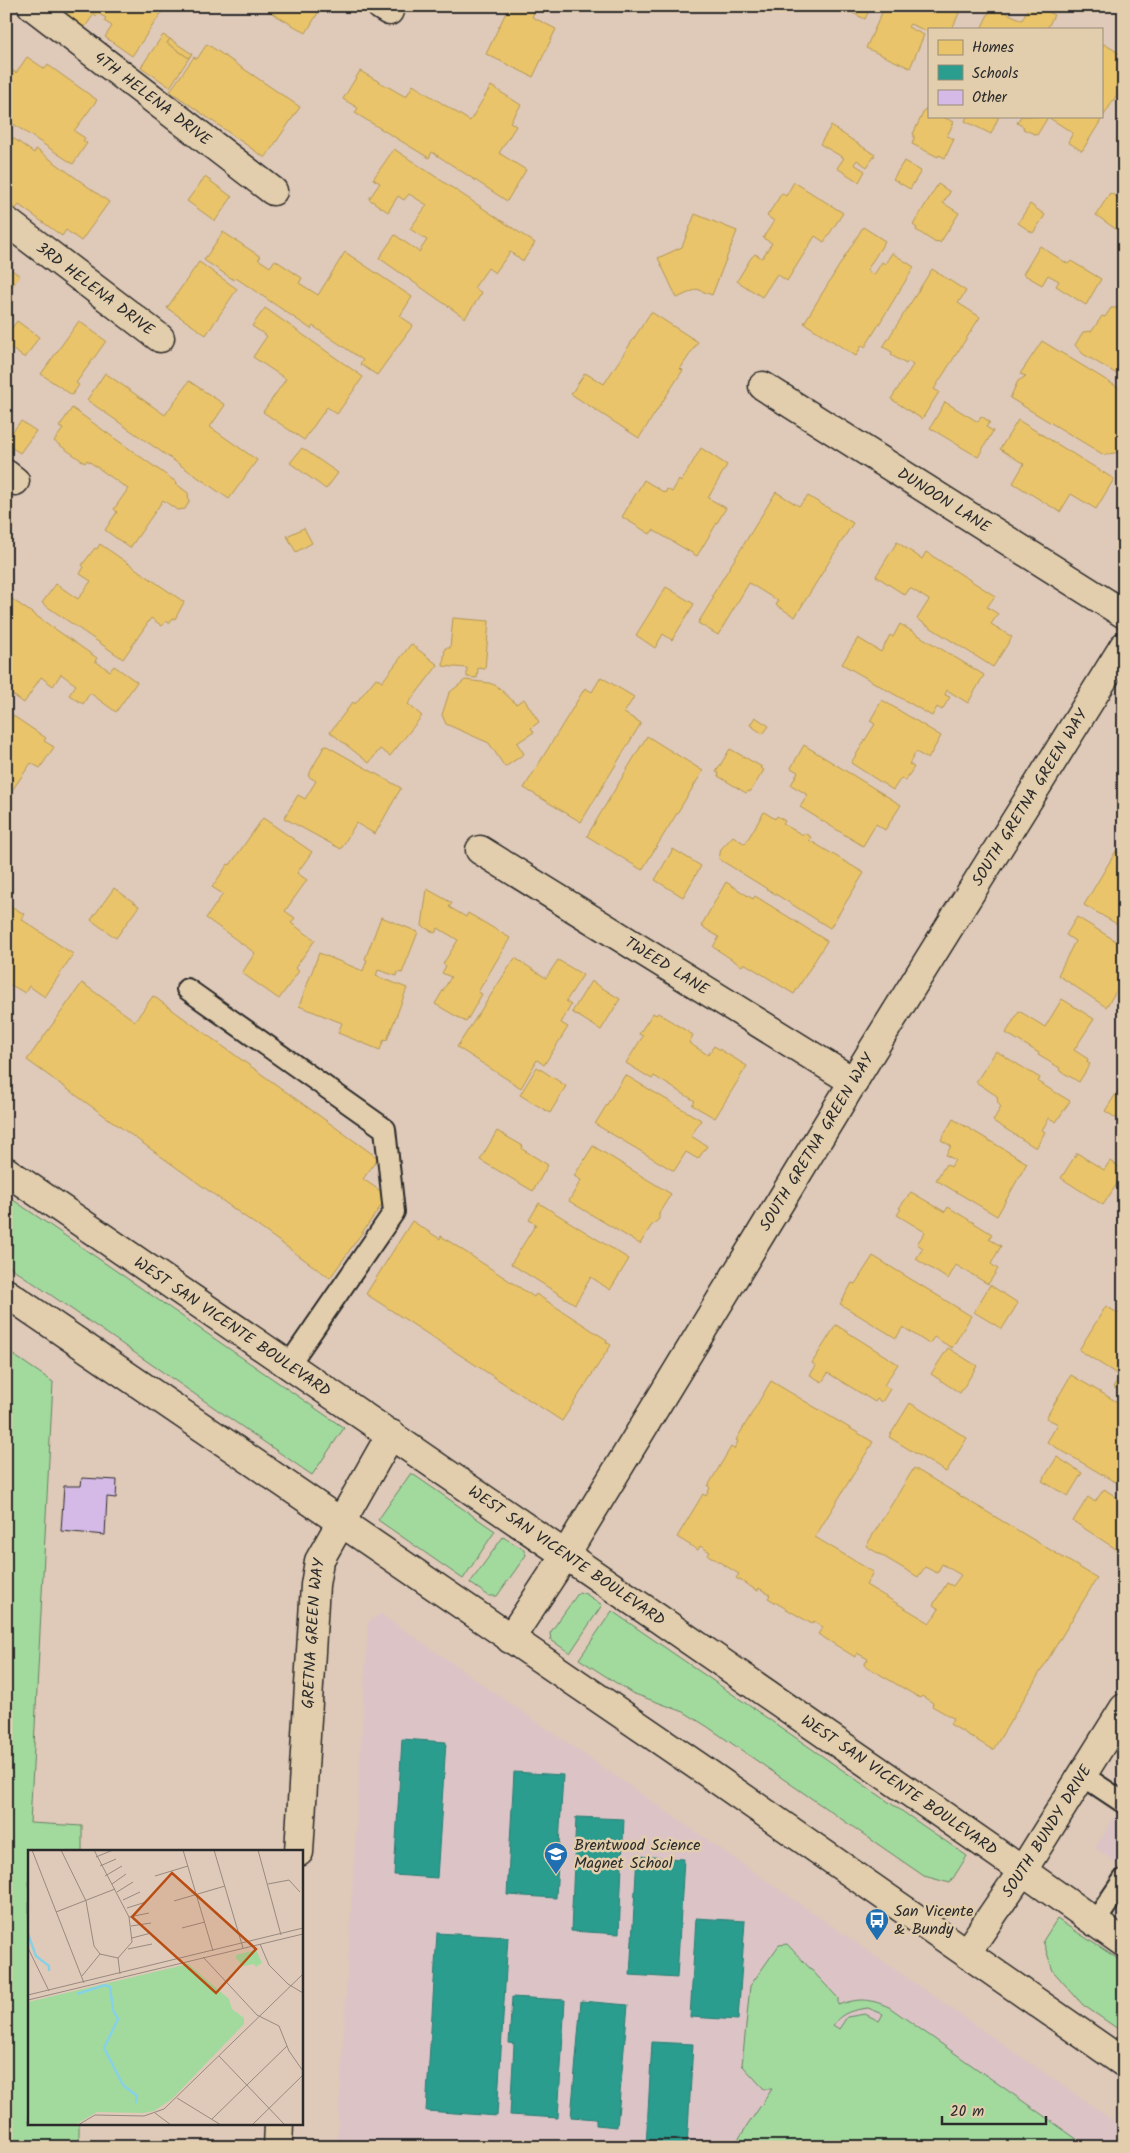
<svg xmlns="http://www.w3.org/2000/svg" width="1130" height="2153" font-family="Kalam,sans-serif">
  <rect width="100%" height="100%" fill="#dfc9b8"/>
  <filter id="ink" filterUnits="userSpaceOnUse"><feTurbulence type="fractalNoise" baseFrequency=".02" numOctaves="2"/><feDisplacementMap in="SourceGraphic" scale="10" xChannelSelector="R" yChannelSelector="G"/><feConvolveMatrix kernelMatrix="1 2 1 2 8 2 1 2 1" color-interpolation-filters="sRGB"/></filter>
  <g filter="url(#ink)">
    <!-- built -->
    <g fill="#dcc4c6">
      <polygon points="381,1614 1124,2128 1124,2147 337,2147 368,1622"/>
      <polygon points="1124,1801 1124,1869 1095,1848"/>
    </g>
    <!-- green -->
    <g fill="#a2da9e" stroke="#668264" fill-rule="evenodd">
      <polygon points="6,1195 344,1428 312,1475 6,1264"/>
      <polygon points="6,1350 53,1382 30,1823 82,1826 82,1852 29,1852 29,2124 79,2124 79,2147 6,2147"/>
      <polygon points="411,1473 495,1531 463,1579 378,1520"/>
      <polygon points="503,1537 523,1549 526,1555 497,1596 489,1596 470,1583"/>
      <polygon points="579,1592 586,1594 602,1605 570,1653 551,1640 550,1633"/>
      <polygon points="612,1611 967,1856 950,1883 924,1876 708,1727 684,1712 632,1693 579,1659"/>
      <polygon points="1057,1919 1124,1963 1124,2033 1083,2005 1053,1971 1043,1941"/>
      <path d="M787 1944 838 1998V2005C859 1998 868 1998 889 2007L1088 2147H733L772 2089H764L742 2065 750 1986 779 1945ZM868 2008 883 2014 879 2021 865 2014 847 2017 839 2029 833 2025C842 2012 853 2010 868 2008Z"/>
    </g>
    <!-- homes -->
    <g fill="#e9c46a" stroke="#b09657">
      <polygon points="49,6 166,6 132,56 105,37 112,26 104,21 106,18 99,14 97,16 94,14 83,30"/>
      <polygon points="274,6 322,6 306,33 270,12"/>
      <polygon points="509,6 537,6 532,17 556,29 533,77 486,54"/>
      <polygon points="838,6 871,6 865,19"/>
      <polygon points="885,6 962,6 952,29 929,29 929,32 910,24 908,27 924,35 910,68 866,48"/>
      <polygon points="992,6 1022,20 1029,6 1038,6 1054,15 1047,29 981,29"/>
      <polygon points="163,35 170,39 167,43 189,58 170,87 141,67"/>
      <polygon points="170,39 192,54 189,58 167,43"/>
      <polygon points="207,44 300,107 265,158 170,91 194,57 197,59"/>
      <polygon points="1104,44 1124,56 1124,83 1082,151 1068,142 1073,133 1048,117 1037,135 1023,129 1024,127 1017,123 1021,116 1101,116 1101,49"/>
      <polygon points="27,57 45,69 48,65 97,100 74,131 85,138 83,141 87,143 73,164 6,119 6,75 9,76 13,71 16,73"/>
      <polygon points="360,71 406,97 413,85 470,121 491,86 521,105 510,122 516,126 499,153 526,170 507,201 432,152 429,158 355,113 358,108 343,99"/>
      <polygon points="925,109 929,111 929,116 941,116 954,122 947,136 954,139 945,158 939,155 938,157 912,144 914,139 914,135 913,134"/>
      <polygon points="967,116 999,116 991,134 965,121"/>
      <polygon points="831,126 875,155 867,167 857,160 854,164 865,171 859,182 837,168 844,158 820,144"/>
      <polygon points="6,133 34,153 36,149 109,202 81,241 66,230 62,236 19,205 10,217 6,215"/>
      <polygon points="394,149 535,243 523,261 510,252 495,273 488,268 474,288 482,293 465,318 379,258 395,235 419,252 427,240 410,229 427,205 409,194 404,200 398,196 388,212 369,199 380,183 373,179"/>
      <polygon points="904,161 921,171 910,189 893,179"/>
      <polygon points="205,177 232,197 215,221 187,201"/>
      <polygon points="794,182 843,213 824,242 815,236 787,281 777,274 762,297 737,281 751,258 755,254 762,258 772,243 763,238 774,221 767,216 782,193 786,196"/>
      <polygon points="938,184 950,192 943,203 959,213 940,243 938,241 936,243 916,230 917,228 913,225"/>
      <polygon points="1110,193 1124,201 1124,235 1096,215"/>
      <polygon points="1030,204 1045,215 1033,233 1018,223"/>
      <polygon points="695,214 737,231 712,295 697,289 677,298 658,258 682,247"/>
      <polygon points="863,227 885,241 867,270 874,275 882,262 885,264 892,253 914,267 865,347 862,345 856,356 804,323"/>
      <polygon points="223,232 261,257 258,259 270,267 275,260 302,278 299,283 318,295 345,252 412,297 400,316 413,325 377,375 360,364 363,360 313,326 311,329 236,278 234,280 204,260"/>
      <polygon points="1040,246 1068,264 1071,261 1101,279 1086,305 1056,286 1059,281 1048,275 1042,285 1023,274"/>
      <polygon points="199,262 237,289 206,335 167,308"/>
      <polygon points="9,268 20,276 6,294 6,270"/>
      <polygon points="932,269 966,291 958,303 980,317 934,389 939,392 922,419 891,399 913,365 908,361 906,364 891,355 892,352 883,347"/>
      <polygon points="265,308 363,377 337,414 327,407 304,440 263,412 286,379 253,357 267,336 252,326"/>
      <polygon points="1111,308 1124,308 1124,378 1083,354 1075,345 1083,332 1092,331 1102,316 1105,317"/>
      <polygon points="651,312 698,342 680,369 683,370 639,438 571,394 585,373 604,384"/>
      <polygon points="17,321 39,337 25,358 6,345 6,336"/>
      <polygon points="79,321 106,341 76,383 79,385 72,395 41,374"/>
      <polygon points="1042,341 1124,391 1124,443 1119,452 1104,455 1010,398 1018,381 1026,376 1020,374"/>
      <polygon points="105,373 165,415 189,381 225,405 210,427 257,460 229,499 87,400"/>
      <polygon points="6,395 12,399 6,408"/>
      <polygon points="945,402 978,422 981,416 990,422 986,427 993,431 978,457 930,428"/>
      <polygon points="72,408 176,482 175,483 188,493 189,502 185,509 177,510 163,500 130,548 105,530 117,512 114,509 128,489 87,460 85,463 54,441 63,429 59,427"/>
      <polygon points="1018,420 1114,479 1096,509 1071,494 1060,512 1013,483 1024,464 1000,449"/>
      <polygon points="21,421 36,431 20,453 6,444 6,440"/>
      <polygon points="302,448 338,473 326,489 290,463"/>
      <polygon points="701,448 727,465 708,498 726,508 697,556 653,530 650,534 622,517 644,480 665,493 667,489 672,492 679,480 681,482"/>
      <polygon points="776,492 799,506 808,496 853,523 795,617 776,605 778,601 749,583 718,635 698,623 714,597 712,596"/>
      <polygon points="304,528 312,543 296,552 287,536"/>
      <polygon points="897,542 922,559 926,552 995,596 987,607 998,614 991,624 1012,637 993,667 917,619 929,600 910,588 905,595 876,576"/>
      <polygon points="100,544 184,602 175,619 173,618 169,623 166,621 162,626 151,618 123,659 42,603 56,584 78,599 91,581 80,574 84,567 82,565 95,548 97,549"/>
      <polygon points="666,587 694,604 672,640 663,634 655,648 636,635"/>
      <polygon points="6,595 97,658 95,661 110,671 114,666 137,682 116,712 90,693 83,704 69,695 76,685 61,674 53,686 41,677 24,703 6,690"/>
      <polygon points="453,618 489,621 485,669 478,668 477,678 467,677 467,668 443,666 445,648 450,648"/>
      <polygon points="900,624 984,675 968,703 947,690 945,695 950,697 942,710 937,707 932,716 842,664 858,638 881,652 890,635 893,637"/>
      <polygon points="411,644 438,665 408,704 422,716 390,756 380,749 369,763 330,732 353,702 355,704 376,678 382,682"/>
      <polygon points="601,677 634,697 624,713 641,723 581,822 524,788 585,688 592,692"/>
      <polygon points="465,680 489,683 497,686 516,704 524,699 539,722 531,728 534,732 517,743 524,754 505,767 489,743 446,724 442,715 449,693"/>
      <polygon points="882,700 941,736 928,759 916,752 909,764 914,767 905,781 901,778 893,790 851,763 875,724 870,721"/>
      <polygon points="6,711 46,738 44,741 54,747 40,768 31,763 6,799"/>
      <polygon points="755,717 769,726 763,734 750,725"/>
      <polygon points="647,736 703,771 642,870 587,836"/>
      <polygon points="325,745 401,788 375,834 356,823 341,849 284,818 298,795 305,799 316,781 308,776"/>
      <polygon points="804,745 901,805 885,830 876,824 863,846 800,807 808,795 791,785 798,772 791,768"/>
      <polygon points="730,749 762,767 761,768 764,770 750,792 748,791 746,793 718,776 719,773 716,772"/>
      <polygon points="764,812 775,819 777,816 785,821 783,824 803,835 804,833 811,837 809,840 864,873 830,928 719,859 721,849 733,836 745,844"/>
      <polygon points="263,818 312,852 297,873 307,880 285,911 295,918 291,923 315,940 295,968 299,971 279,999 242,973 255,953 206,918 223,894 212,887 228,864 230,865"/>
      <polygon points="673,849 701,866 683,897 655,880"/>
      <polygon points="1116,851 1124,856 1124,928 1084,905"/>
      <polygon points="726,882 753,899 755,896 827,941 794,994 744,963 742,966 713,947 719,937 701,926"/>
      <polygon points="114,888 139,906 116,938 91,920"/>
      <polygon points="427,889 452,903 449,907 466,917 468,913 510,938 478,992 482,994 466,1022 435,1004 451,977 442,973 446,966 443,964 458,940 438,928 435,933 422,926"/>
      <polygon points="6,903 24,914 21,919 73,954 45,997 29,986 25,993 6,982"/>
      <polygon points="381,917 418,932 402,973 398,972 397,976 378,970 376,976 407,988 387,1040 384,1039 380,1050 338,1033 342,1023 299,1006 319,953 363,971 367,960 365,959"/>
      <polygon points="1077,917 1124,946 1124,994 1117,990 1106,1007 1058,975 1075,941 1066,935"/>
      <polygon points="515,958 546,978 558,960 583,975 566,1001 571,1005 561,1023 568,1027 544,1065 537,1060 521,1088 457,1047"/>
      <polygon points="591,981 620,999 601,1030 572,1012"/>
      <polygon points="82,983 135,1021 153,996 378,1158 363,1179 388,1196 330,1278 27,1060"/>
      <polygon points="1062,999 1094,1019 1074,1050 1088,1059 1087,1062 1090,1064 1079,1082 1059,1070 1060,1068 1038,1055 1039,1053 1006,1033 1019,1011 1045,1027"/>
      <polygon points="653,1013 656,1015 658,1013 693,1035 689,1043 708,1055 714,1046 747,1066 715,1118 692,1105 695,1101 654,1076 652,1079 626,1063 643,1036 639,1034"/>
      <polygon points="996,1051 1040,1078 1038,1082 1070,1101 1056,1122 1049,1118 1042,1130 1045,1132 1036,1148 993,1121 1001,1107 998,1103 997,1096 976,1082"/>
      <polygon points="537,1067 566,1086 550,1113 520,1095"/>
      <polygon points="625,1075 701,1120 691,1136 707,1146 698,1159 686,1152 674,1171 595,1124"/>
      <polygon points="1121,1086 1124,1088 1124,1123 1105,1111"/>
      <polygon points="953,1119 1027,1163 997,1216 936,1180 946,1164 951,1167 955,1160 946,1155 951,1146 941,1140"/>
      <polygon points="497,1131 523,1146 522,1149 548,1165 533,1191 480,1160"/>
      <polygon points="593,1146 671,1194 659,1213 659,1219 651,1226 640,1244 569,1201 581,1180 574,1176"/>
      <polygon points="1077,1153 1104,1170 1110,1161 1124,1170 1124,1173 1103,1205 1061,1178"/>
      <polygon points="911,1192 945,1212 948,1207 992,1234 989,1239 1001,1246 991,1264 998,1269 988,1284 956,1265 948,1279 916,1259 923,1248 917,1244 925,1232 897,1215 901,1209 899,1208"/>
      <polygon points="539,1203 629,1259 610,1290 591,1277 575,1304 511,1264 536,1224 529,1220"/>
      <polygon points="412,1221 440,1239 441,1236 534,1297 536,1294 607,1340 606,1342 611,1345 562,1421 366,1294"/>
      <polygon points="873,1256 971,1316 952,1348 934,1337 929,1344 903,1327 896,1338 840,1304 852,1283 855,1284"/>
      <polygon points="990,1285 1018,1303 1002,1329 974,1312"/>
      <polygon points="1106,1306 1124,1317 1124,1394 1113,1387 1120,1376 1079,1350"/>
      <polygon points="836,1325 898,1364 884,1385 890,1389 882,1402 877,1399 875,1402 828,1373 822,1382 810,1375 816,1366 812,1363"/>
      <polygon points="948,1348 977,1366 960,1393 931,1374"/>
      <polygon points="1071,1375 1124,1406 1124,1473 1121,1472 1115,1482 1047,1442 1058,1424 1046,1418"/>
      <polygon points="771,1381 873,1442 815,1537 873,1572 866,1585 930,1623 939,1609 933,1605 947,1583 953,1586 961,1575 942,1564 937,1573 925,1567 918,1577 866,1546 914,1468 1097,1578 993,1750 950,1724 953,1718 932,1706 933,1703 922,1696 920,1698 864,1665 868,1659 857,1653 855,1657 818,1634 823,1627 814,1621 812,1624 768,1598 770,1595 759,1588 758,1591 736,1578 739,1574 708,1555 710,1552 700,1546 698,1550 677,1537 703,1494 706,1496 710,1488 708,1486 731,1447 734,1449 738,1441 736,1440"/>
      <polygon points="910,1403 967,1438 946,1472 889,1437"/>
      <polygon points="1057,1457 1082,1473 1068,1496 1042,1481"/>
      <polygon points="1104,1489 1124,1502 1124,1544 1119,1551 1073,1521 1088,1497 1095,1502"/>
    </g>
    <!-- schools -->
    <g fill="#2a9d8f" stroke="#2a7b71">
      <polygon points="402,1739 446,1742 437,1878 394,1875"/>
      <polygon points="514,1772 563,1775 556,1898 507,1895"/>
      <polygon points="576,1817 624,1819 619,1934 571,1931"/>
      <polygon points="637,1856 684,1859 677,1978 630,1975"/>
      <polygon points="696,1918 745,1921 738,2020 690,2017"/>
      <polygon points="437,1933 508,1937 497,2116 426,2111"/>
      <polygon points="512,1997 565,2000 558,2118 510,2115 514,2044 509,2043"/>
      <polygon points="581,2001 628,2005 617,2127 596,2125 596,2119 571,2117"/>
      <polygon points="652,2042 693,2044 687,2147 646,2146"/>
      <polygon points="357,2143 396,2145 395,2147 357,2147"/>
      <polygon points="433,2143 485,2147 433,2147"/>
    </g>
    <!-- building -->
    <polygon fill="#d5bae8" stroke="#2b2b2b" points="82,1478 117,1480 116,1498 107,1497 105,1535 61,1531 64,1486 81,1486"/>
    <g fill="none" stroke-linecap="round" stroke-linejoin="round">
      <!-- service casing -->
      <g stroke="#2b2b2b" stroke-width="24">
        <g id="service">
          <polyline points="187,989 385,1129 394,1212 288,1366"/>
          <polyline points="1082,1775 1124,1803"/>
          <polyline points="1095,1922 1124,1879"/>
        </g>
      </g>
      <!-- minor casing -->
      <g stroke="#2b2b2b" stroke-width="31">
        <g id="minor">
          <path id="s1" d="M32 6 273 191"/>
          <polyline points="381,6 389,11"/>
          <path id="s2" d="M6 221 160 338"/>
          <path id="s3" d="M763 386 1124 614"/>
          <polyline points="6,474 15,481"/>
          <path id="s4" d="M480 850 854 1082"/>
          <path id="s5" d="M510 1639 566 1554 872 1051 1124 646"/>
          <path id="s6" d="M299 1852 315 1585 319 1561 391 1434"/>
          <polyline points="278,2147 279,2124"/>
        </g>
      </g>
      <!-- tertiary casing -->
      <g stroke="#2b2b2b" stroke-width="31">
        <g id="tertiary">
          <path id="s7" d="M967 1952 1023 1870 1124 1708"/>
        </g>
      </g>
      <!-- secondary casing -->
      <g stroke="#2b2b2b" stroke-width="31">
        <g id="secondary">
          <path id="s8" d="M6 1171C279 1360 555 1546 828 1736 927 1804 1026 1872 1124 1943"/>
          <polyline points="6,1293 702,1769 1124,2063"/>
        </g>
      </g>
      <!-- service -->
      <use href="#service" stroke="#e2cdac" stroke-width="20"/>
      <!-- minor -->
      <use href="#minor" stroke="#e2cdac" stroke-width="28"/>
      <!-- tertiary -->
      <use href="#tertiary" stroke="#e2cdac" stroke-width="28"/>
      <!-- secondary -->
      <use href="#secondary" stroke="#e2cdac" stroke-width="28"/>
    </g>
  </g>
  <!-- icons -->
  <defs>
    <g id="school-pin" transform="scale(1.25)"><path d="M0 17L-7.5 6A9.5 9.5 0 1 1 7.5 6Z" fill="#1f6fb2" stroke="#e2cdac"/><path d="M0-5L7-2L0 1L-7-2ZM-4 1L0 2.5L4 1V4Q0 6-4 4Z" fill="#fff"/></g>
    <g id="bus-pin" transform="scale(1.25)"><path d="M0 17L-7.5 6A9.5 9.5 0 1 1 7.5 6Z" fill="#1f6fb2" stroke="#e2cdac"/><path d="M-5-6H5V4H4V6H2V4H-2V6H-4V4H-5ZM-3.5-4V0h7V-4ZM-3.5 1.2v1.5H-2V1.2ZM2 1.2v1.5H3.5V1.2Z" fill="#fff"/></g>
  </defs>
  <g fill-rule="evenodd">
    <use href="#school-pin" x="556" y="1854"/>
    <use href="#bus-pin" x="877" y="1920"/>
  </g>
  <g text-anchor="middle" dominant-baseline="central" stroke-width="5" stroke-linejoin="round" paint-order="stroke">
    <!-- street labels -->
    <g font-size="16" fill="#2b2b2b" stroke="#e2cdac">
      <text stroke="none"><textPath href="#s1" startOffset="152">4TH HELENA DRIVE</textPath></text>
      <text stroke="none"><textPath href="#s2" startOffset="112">3RD HELENA DRIVE</textPath></text>
      <text stroke="none"><textPath href="#s3" startOffset="214">DUNOON LANE</textPath></text>
      <text stroke="none"><textPath href="#s5" startOffset="989">SOUTH GRETNA GREEN WAY</textPath></text>
      <text stroke="none"><textPath href="#s4" startOffset="220">TWEED LANE</textPath></text>
      <text stroke="none"><textPath href="#s5" startOffset="584">SOUTH GRETNA GREEN WAY</textPath></text>
      <text stroke="none"><textPath href="#s8" startOffset="275">WEST SAN VICENTE BOULEVARD</textPath></text>
      <text stroke="none"><textPath href="#s8" startOffset="680">WEST SAN VICENTE BOULEVARD</textPath></text>
      <text stroke="none"><textPath href="#s6" startOffset="219">GRETNA GREEN WAY</textPath></text>
      <text stroke="none"><textPath href="#s8" startOffset="1084">WEST SAN VICENTE BOULEVARD</textPath></text>
      <text stroke="none"><textPath href="#s7" startOffset="145">SOUTH BUNDY DRIVE</textPath></text>
    </g>
    <!-- poi labels -->
    <g font-size="16" fill="#2b2b2b" stroke="#e2cdac" text-anchor="start">
      <text x="574" y="1845">Brentwood Science<tspan x="574" dy="18">Magnet School</tspan></text>
      <text x="894" y="1911">San Vicente<tspan x="894" dy="18">&amp; Bundy</tspan></text>
    </g>
  </g>
  <!-- overview -->
  <g transform="translate(28 1850)">
    <rect width="275" height="275" fill="#dfc9b8"/>
    <path d="M228 100 234 113 228 117 226 114 215 116 208 108V105ZM160 114 201 149 204 159 216 168V174L144 249 126 261 115 263 69 262 47 275H0V152Z" fill="#a2da9e"/>
    <path fill="none" stroke="#87d1e7" stroke-width="2.5" d="M0 84 8 106 21 116V121M49 144 77 135 82 137 85 160 90 169 76 198 95 235 109 246 108 253"/>
    <path fill="none" stroke="#978a80" stroke-width="1" d="M4 0 56 133M33 0 58 51 66 96 72 104 90 108M66 0 101 67 104 92 90 108 92 124M155 0 185 101M186 0 215 98M230 0 253 85M68 7 85 0M72 16 88 9M77 26 94 16M127 26 160 16M84 34 98 24M240 34 261 30 272 42M89 42 105 32M95 50 112 42M146 51 197 36M99 58 118 52M28 62 87 39M101 67 121 63M103 76 123 73M154 78 177 72M104 88 123 83M232 94 241 115 260 134 275 143M0 98 21 141M100 99 124 94M175 107 229 165 251 176 261 201 275 221M54 126 72 104M0 145 275 78M0 150 275 84M191 206 257 275M149 248 193 275M127 263 143 275M184 269 259 196M50 275 67 265 116 266 136 259 275 124M224 275 275 225"/>
    <path fill="#b94e14" fill-opacity="0.15" stroke="#b94e14" stroke-width="2.5" d="M144 23 228 99 188 143 104 67Z"/>
    <rect width="275" height="275" fill="none" stroke="#2b2b2b" stroke-width="2.5"/>
  </g>
  <!-- margin -->
  <rect width="1130" height="2153" fill="none" stroke="#e2cdac" stroke-width="25"/>
  <rect x="12" y="12" width="1105" height="2128" fill="none" stroke="#2b2b2b" stroke-width="2" filter="url(#ink)"/>
  <!-- legend -->
  <rect x="928" y="28" width="175" height="90" fill="#e2cdac" stroke="#998c78"/>
  <rect x="938" y="40" width="25" height="15" fill="#e9c46a" stroke="#998c78"/>
  <text x="972" y="52" font-size="15" fill="#2b2b2b">Homes</text>
  <rect x="938" y="65" width="25" height="15" fill="#2a9d8f" stroke="#998c78"/>
  <text x="972" y="78" font-size="15" fill="#2b2b2b">Schools</text>
  <rect x="938" y="90" width="25" height="15" fill="#d5bae8" stroke="#998c78"/>
  <text x="972" y="102" font-size="15" fill="#2b2b2b">Other</text>
  <!-- scale -->
  <path d="M942 2116v8h104v-8" fill="none" stroke="#2b2b2b" stroke-width="2.5"/>
  <text x="950" y="2116" font-size="15" fill="#2b2b2b" stroke="#e2cdac" stroke-width="4" paint-order="stroke">20 m</text>
</svg>
